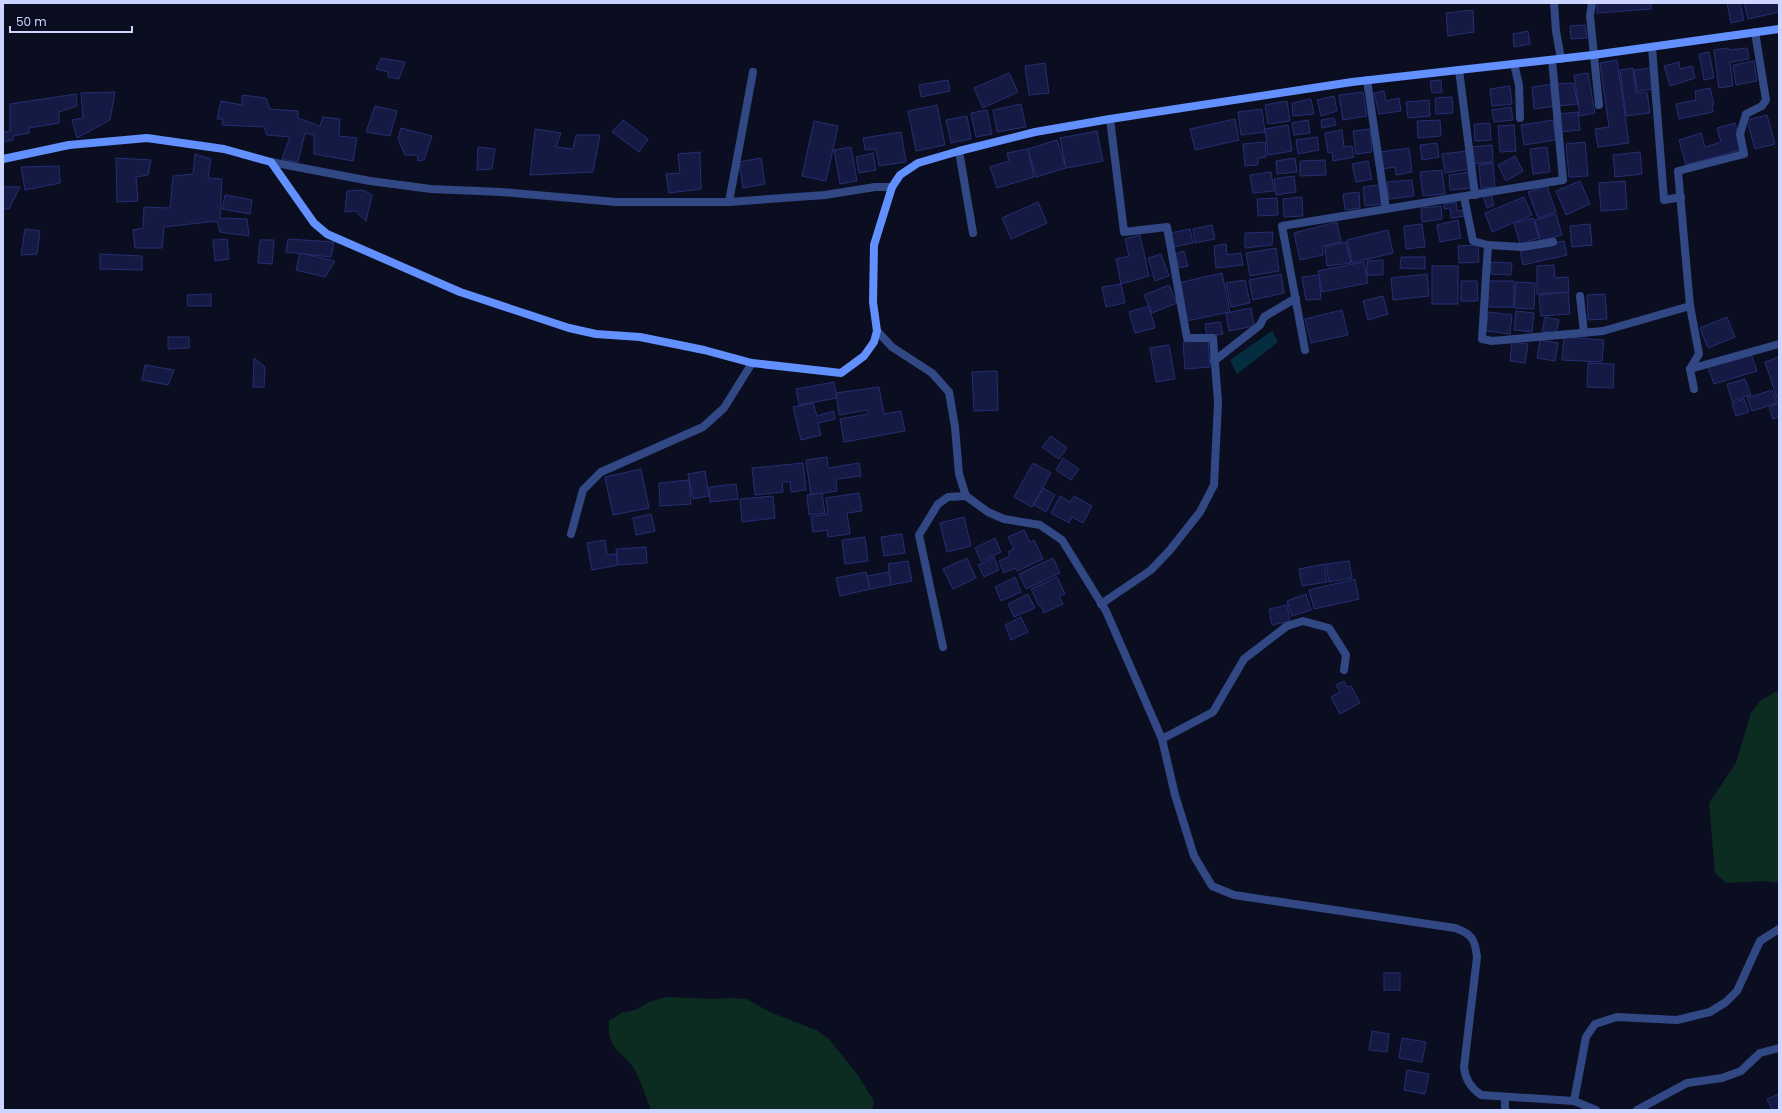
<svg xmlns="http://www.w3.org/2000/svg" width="1782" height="1113" font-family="Poppins,sans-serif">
  <rect width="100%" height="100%" fill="#0b0e21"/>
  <!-- green -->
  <g fill="#0d2c21">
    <polygon points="1779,690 1779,883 1764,881 1726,883 1715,873 1709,803 1736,763 1751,713 1761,700"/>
    <path d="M666 997 714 999 730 998 746 999 772 1013 816 1030 829 1039 857 1074 874 1101 872 1110H651C646 1097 642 1084 636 1072 623 1049 607 1054 609 1021L621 1013 636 1010 649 1002Z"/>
  </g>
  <!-- water -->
  <polygon fill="#052d40" points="1272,331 1278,342 1237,374 1230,360"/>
  <!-- building -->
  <g fill="#151a44" stroke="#252e72">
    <polygon points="1597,3 1651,3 1651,9 1597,13"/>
    <polygon points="1727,3 1740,3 1744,20 1731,23"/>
    <polygon points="1744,3 1779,3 1779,12 1748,19"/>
    <polygon points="1473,10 1474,32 1448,36 1446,13"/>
    <polygon points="1585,25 1587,38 1571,39 1570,26"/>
    <polygon points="1528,31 1530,44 1514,47 1513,34"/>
    <polygon points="1728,48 1729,50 1747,48 1749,59 1730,62 1733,86 1719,88 1714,50"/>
    <polygon points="1709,52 1714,78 1704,80 1699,54"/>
    <polygon points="381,58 405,62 399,79 388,77 388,72 376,69"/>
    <polygon points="1617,60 1629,143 1598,147 1595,129 1609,127 1600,63"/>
    <polygon points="1754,61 1757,81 1736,85 1733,65"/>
    <polygon points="1679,62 1680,69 1692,66 1695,78 1670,86 1664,66"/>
    <polygon points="1045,63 1049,93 1029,95 1025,66"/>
    <polygon points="1633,68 1636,93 1647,92 1650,113 1626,116 1620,70"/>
    <polygon points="1651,68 1653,89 1637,91 1634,70"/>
    <polygon points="1009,73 1018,92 983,108 974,88"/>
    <polygon points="1588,73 1595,113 1580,116 1574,75"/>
    <polygon points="948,80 950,91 921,97 919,85"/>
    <polygon points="1441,80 1442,92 1432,93 1430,81"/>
    <polygon points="1573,83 1578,104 1558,106 1555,84"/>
    <polygon points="1553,84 1556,106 1534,109 1532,87"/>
    <polygon points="1510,86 1512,104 1492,106 1490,89"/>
    <polygon points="1710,88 1714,105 1712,105 1713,112 1679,119 1676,104 1696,100 1695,91"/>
    <polygon points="1384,91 1386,101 1399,98 1401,111 1379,114 1374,93"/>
    <polygon points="115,92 110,120 77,138 72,120 83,118 81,93"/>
    <polygon points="1363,92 1367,116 1343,120 1339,95"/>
    <polygon points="76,94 77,106 59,112 59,123 29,128 29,133 13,136 13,140 3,142 3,132 10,131 10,104"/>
    <polygon points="242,95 266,98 270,109 298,111 298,118 320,126 323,117 340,119 339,136 357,138 353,161 314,154 314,135 305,133 298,162 282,159 290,137 267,135 264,127 222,125 223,119 217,119 221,101 242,105"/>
    <polygon points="1334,96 1337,111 1321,116 1317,100"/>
    <polygon points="1452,97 1453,113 1436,114 1435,98"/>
    <polygon points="1311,99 1314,114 1293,116 1292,103"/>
    <polygon points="1429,100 1430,116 1408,118 1406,102"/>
    <polygon points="1287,101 1290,121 1268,124 1265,105"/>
    <polygon points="1021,104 1026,127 997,132 993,110"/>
    <polygon points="937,105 945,145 916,151 908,111"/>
    <polygon points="375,106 397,111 390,136 366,132"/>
    <polygon points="1511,107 1513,120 1494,122 1492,110"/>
    <polygon points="1262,109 1265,132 1241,135 1238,112"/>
    <polygon points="987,110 992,134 976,137 971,113"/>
    <polygon points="1578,112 1580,130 1560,132 1558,114"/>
    <polygon points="1767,115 1775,144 1755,149 1747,120"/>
    <polygon points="967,116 971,139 951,143 946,120"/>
    <polygon points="1334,118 1336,125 1322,128 1321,120"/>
    <polygon points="1235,119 1239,140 1195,150 1190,129"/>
    <polygon points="623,120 648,139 639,152 612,132"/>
    <polygon points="1308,120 1310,133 1294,135 1292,123"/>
    <polygon points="1440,120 1441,136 1418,138 1417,121"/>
    <polygon points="1553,120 1556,140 1524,145 1521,125"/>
    <polygon points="814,121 838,126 826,181 802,176"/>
    <polygon points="1490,123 1491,140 1475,141 1474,124"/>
    <polygon points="1735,123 1743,149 1686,165 1679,140 1701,133 1705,147 1721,142 1717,128"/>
    <polygon points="1288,125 1292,151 1268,155 1265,129"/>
    <polygon points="1514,125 1516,151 1500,152 1498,126"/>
    <polygon points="401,128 432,136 424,160 418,161 417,155 405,155 398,139"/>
    <polygon points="535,129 561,133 556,147 573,149 576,135 600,135 593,172 530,175"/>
    <polygon points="1370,129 1372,152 1356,154 1353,131"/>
    <polygon points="1342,130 1344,147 1352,146 1354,157 1333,161 1332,152 1328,153 1325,133"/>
    <polygon points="1097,131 1103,161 1066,168 1060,138"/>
    <polygon points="901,132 906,162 879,166 876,149 865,150 863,138"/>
    <polygon points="1317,137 1319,150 1298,154 1296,140"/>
    <polygon points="1057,140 1066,168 1036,177 1028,149"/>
    <polygon points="1265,142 1266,157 1258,158 1258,165 1245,166 1243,144"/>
    <polygon points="1585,142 1588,176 1569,177 1566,144"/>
    <polygon points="1437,143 1439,157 1422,160 1420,145"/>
    <polygon points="1492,145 1493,162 1473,164 1472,147"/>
    <polygon points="478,147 495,149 492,169 477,170"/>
    <polygon points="851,147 857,181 840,184 834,150"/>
    <polygon points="1547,147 1550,172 1533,174 1530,149"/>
    <polygon points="1409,148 1412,172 1396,175 1395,167 1382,169 1380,152"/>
    <polygon points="1028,149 1034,177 997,188 990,167 1009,161 1007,153"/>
    <polygon points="1467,151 1470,169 1445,173 1442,154"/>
    <polygon points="700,152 701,189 669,193 666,174 680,173 678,154"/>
    <polygon points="1640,152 1642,174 1615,177 1613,155"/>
    <polygon points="873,153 876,170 859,173 856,157"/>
    <polygon points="195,154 211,159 208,178 222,179 220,218 247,219 249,236 220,232 217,221 164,227 162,248 135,248 133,230 143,228 144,207 170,208 173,176 193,174"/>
    <polygon points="1515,156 1523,171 1506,181 1498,165"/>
    <polygon points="116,158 151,160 148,175 136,177 138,201 117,202"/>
    <polygon points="761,158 765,184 743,188 739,162"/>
    <polygon points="1295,158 1297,172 1277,174 1276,161"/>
    <polygon points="1325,160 1326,175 1300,176 1300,161"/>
    <polygon points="1368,161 1372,179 1356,182 1352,164"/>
    <polygon points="1493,163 1495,187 1481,188 1479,165"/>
    <polygon points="59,166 60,183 25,190 21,167"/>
    <polygon points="1442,170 1445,194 1423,196 1420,172"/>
    <polygon points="1271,172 1274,191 1253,193 1250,175"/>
    <polygon points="1471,172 1472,188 1450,190 1449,175"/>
    <polygon points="1294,176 1296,192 1276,195 1274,179"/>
    <polygon points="1412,180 1414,196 1389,199 1387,182"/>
    <polygon points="1580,181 1590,204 1566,215 1556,191"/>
    <polygon points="1625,181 1627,209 1601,211 1599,183"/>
    <polygon points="1380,185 1382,204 1365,206 1363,187"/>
    <polygon points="1547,186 1556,212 1538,218 1528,192"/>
    <polygon points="3,187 20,187 9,209 3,209"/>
    <polygon points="363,190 372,195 366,221 355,211 345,212 347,191"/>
    <polygon points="1359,192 1360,208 1345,210 1343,194"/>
    <polygon points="1491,194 1494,205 1487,208 1483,196"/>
    <polygon points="225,195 252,200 250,214 222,209"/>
    <polygon points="1302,197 1303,216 1284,217 1283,199"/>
    <polygon points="1524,197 1532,215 1492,232 1485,213"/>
    <polygon points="1277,198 1278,215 1258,216 1257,199"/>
    <polygon points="1038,202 1047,223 1011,239 1002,218"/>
    <polygon points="1456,202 1457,211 1465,210 1466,216 1451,218 1450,208 1444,209 1444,204"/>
    <polygon points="1441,206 1442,219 1422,222 1421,208"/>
    <polygon points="1556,214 1562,235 1540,241 1535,220"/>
    <polygon points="1533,218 1539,238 1520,244 1514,223"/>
    <polygon points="1458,220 1461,238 1440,242 1437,225"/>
    <polygon points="1337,222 1341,242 1323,246 1323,255 1300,260 1294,233"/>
    <polygon points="1422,224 1425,247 1406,249 1404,226"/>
    <polygon points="1590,224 1592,245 1572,247 1570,226"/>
    <polygon points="1212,225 1215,239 1195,243 1193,229"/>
    <polygon points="25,229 40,231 37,254 21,255"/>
    <polygon points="1190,229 1193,243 1173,247 1170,233"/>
    <polygon points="1388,230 1393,253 1352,263 1347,240"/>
    <polygon points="1273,232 1272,245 1245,248 1245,233"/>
    <polygon points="1140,235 1149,276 1121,284 1116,259 1129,256 1125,239"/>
    <polygon points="227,239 229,259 215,261 213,240"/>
    <polygon points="288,239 334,242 331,257 286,252"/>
    <polygon points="260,240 274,240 272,264 258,263"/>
    <polygon points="1564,241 1567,255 1523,265 1520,250"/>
    <polygon points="1346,242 1351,263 1327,266 1325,247"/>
    <polygon points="1226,244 1227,255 1241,253 1243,265 1216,268 1214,246"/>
    <polygon points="1478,245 1479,262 1459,263 1458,246"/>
    <polygon points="1276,248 1279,271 1250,276 1246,253"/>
    <polygon points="1184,251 1188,266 1179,268 1175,254"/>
    <polygon points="300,253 335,261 325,277 296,270"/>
    <polygon points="100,254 142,256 142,270 100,269"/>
    <polygon points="1161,254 1169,276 1155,281 1148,258"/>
    <polygon points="1401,257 1425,257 1425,269 1400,268"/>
    <polygon points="1383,260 1383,275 1367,275 1367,261"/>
    <polygon points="1364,262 1368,283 1322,292 1318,271"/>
    <polygon points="1491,262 1512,263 1511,275 1491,274"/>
    <polygon points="1554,265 1555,278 1568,277 1569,292 1537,294 1537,266"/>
    <rect x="1432" y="266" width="26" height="38"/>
    <polygon points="1222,273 1230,312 1186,321 1178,283"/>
    <polygon points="1281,274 1284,293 1253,300 1249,280"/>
    <polygon points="1427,274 1429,296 1393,300 1391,278"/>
    <polygon points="1319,275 1321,299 1306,300 1302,277"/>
    <polygon points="1245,280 1250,303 1231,307 1226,283"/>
    <polygon points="1461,281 1477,281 1478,301 1461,301"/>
    <polygon points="1487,281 1514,281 1514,307 1486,307"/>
    <polygon points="1516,282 1535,283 1534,309 1514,308"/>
    <polygon points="1121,284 1125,303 1106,307 1102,287"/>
    <polygon points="1169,285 1177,303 1152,313 1144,295"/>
    <polygon points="1568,292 1570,314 1541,316 1539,295"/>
    <polygon points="211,294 211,306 188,306 187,295"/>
    <polygon points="1605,294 1607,319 1588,320 1587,295"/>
    <polygon points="1383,296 1388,314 1368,320 1363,301"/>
    <polygon points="1149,306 1155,328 1135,333 1129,312"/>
    <polygon points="1251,308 1254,326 1229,331 1226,313"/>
    <polygon points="1342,310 1348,335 1311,343 1305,319"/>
    <polygon points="1516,311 1534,313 1532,332 1514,330"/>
    <polygon points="1488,312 1512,315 1510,334 1486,331"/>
    <polygon points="1545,317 1559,320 1556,333 1542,331"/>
    <polygon points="1727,317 1735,337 1708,348 1700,328"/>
    <polygon points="1220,322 1223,334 1207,337 1205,324"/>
    <polygon points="168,337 189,337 189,348 168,349"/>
    <polygon points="1564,337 1604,340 1602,362 1562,360"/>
    <polygon points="1208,340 1210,367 1185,369 1183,342"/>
    <polygon points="1540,340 1558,343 1555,361 1537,358"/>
    <polygon points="1512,342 1528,344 1525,363 1510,361"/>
    <polygon points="1169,345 1175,379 1156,382 1150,348"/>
    <polygon points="1751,354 1757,371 1714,384 1708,367"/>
    <polygon points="1779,357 1779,401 1778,401 1765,362"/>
    <polygon points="254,358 265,367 264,387 253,387"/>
    <polygon points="1588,363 1614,364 1613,388 1587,387"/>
    <polygon points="145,365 174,370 168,385 142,380"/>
    <polygon points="997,371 998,410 974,411 972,372"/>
    <polygon points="1745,379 1751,395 1732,401 1727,384"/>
    <polygon points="834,382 837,398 799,405 796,389"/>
    <polygon points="879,387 884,414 901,411 905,431 844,442 840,419 868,414 867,410 839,415 836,393"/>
    <polygon points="1772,390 1777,403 1752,411 1747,398"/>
    <polygon points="1744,399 1749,412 1736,416 1732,403"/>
    <polygon points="813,403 817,416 834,411 835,419 818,423 821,435 801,440 793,407"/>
    <polygon points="1779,403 1779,417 1773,419 1769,407"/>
    <polygon points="1051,436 1067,448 1059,459 1042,447"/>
    <polygon points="827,457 828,468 859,463 861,476 836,479 837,491 811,495 806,460"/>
    <polygon points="1063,458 1079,469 1071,480 1056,470"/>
    <polygon points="803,463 806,490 791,492 790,482 782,482 783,492 755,495 752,468"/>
    <polygon points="1033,463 1051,473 1032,507 1014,497"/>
    <polygon points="641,469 649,508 613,515 605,477"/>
    <polygon points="705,471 709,496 693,499 688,474"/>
    <polygon points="689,480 691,504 660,506 659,483"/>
    <polygon points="736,484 738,499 710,502 709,487"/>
    <polygon points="1043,488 1055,495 1046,512 1034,505"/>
    <polygon points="822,493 825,513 809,515 807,495"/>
    <polygon points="859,493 862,511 847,513 850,534 828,537 827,530 813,532 811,517 828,514 826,498"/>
    <polygon points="773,496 775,518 742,522 740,499"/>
    <polygon points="1060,496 1070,502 1074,496 1092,506 1083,523 1072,517 1069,523 1051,513"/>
    <polygon points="651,514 655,531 636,535 633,518"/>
    <polygon points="964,517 971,546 947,552 940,523"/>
    <polygon points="1024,530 1030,542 1034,540 1043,559 1017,571 1015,568 1004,573 999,561 1010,556 1008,552 1014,549 1008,537"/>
    <polygon points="902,534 905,553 884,556 881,537"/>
    <polygon points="865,537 868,561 845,564 842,540"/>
    <polygon points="995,538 1001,552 981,561 975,548"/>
    <polygon points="605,540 607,555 616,554 618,565 592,570 587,543"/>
    <polygon points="646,547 647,563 618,565 616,549"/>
    <polygon points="994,557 999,570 984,577 978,565"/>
    <polygon points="967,558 976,578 953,589 943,569"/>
    <polygon points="1053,558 1060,573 1026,589 1019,574"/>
    <polygon points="908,561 912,581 891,585 888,564"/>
    <polygon points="1349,561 1352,578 1329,582 1326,564"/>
    <polygon points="1324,564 1327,582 1302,586 1299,569"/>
    <polygon points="866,572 870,589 840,596 836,578"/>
    <polygon points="889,572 891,585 870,589 867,576"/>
    <polygon points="1015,577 1021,592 1001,601 995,587"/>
    <polygon points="1057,577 1065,594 1059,596 1063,604 1044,613 1041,605 1039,606 1031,589"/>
    <polygon points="1355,579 1359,599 1314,609 1309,590"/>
    <polygon points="1028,594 1035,608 1014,617 1008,604"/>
    <polygon points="1306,594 1311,610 1292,616 1287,601"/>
    <polygon points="1287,605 1290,621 1272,625 1269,609"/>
    <polygon points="1021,617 1028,632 1011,640 1005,625"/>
    <polygon points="1344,681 1347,687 1351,686 1360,703 1340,714 1331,697 1340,692 1336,685"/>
    <rect x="1384" y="973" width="16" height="17"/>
    <polygon points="1372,1031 1389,1034 1387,1052 1369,1050"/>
    <polygon points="1402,1038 1426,1042 1422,1062 1399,1058"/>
    <polygon points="1407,1070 1429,1074 1425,1094 1404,1090"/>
    <polygon points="1779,1094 1779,1110 1772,1110 1767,1099"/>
  </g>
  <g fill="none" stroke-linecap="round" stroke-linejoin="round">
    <!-- street -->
    <g stroke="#314885" stroke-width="8">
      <polyline points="1554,3 1556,31 1561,59"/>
      <polyline points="1592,3 1590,16 1599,105"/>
      <polyline points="1652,47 1664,200 1681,197"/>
      <polyline points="1514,64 1519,85 1520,118"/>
      <polyline points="1459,70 1475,195"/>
      <polyline points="1367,80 1386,209"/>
      <polyline points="959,151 973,233"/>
      <polyline points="271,162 370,181 431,189 502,192 616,202 729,202 825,195 875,187 892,187"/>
      <polyline points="1464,197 1473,241 1488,245 1482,339 1492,341 1603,331 1690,306"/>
      <polyline points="729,202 753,72"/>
      <polyline points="1488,245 1522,247 1553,242"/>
      <polyline points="1580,296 1584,333"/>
      <path d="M877 331 892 347 932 373 949 392 955 427 959 474 966 496 988 512 1004 519 1040 525 1062 540 1106 611 1162 739 1175 795 1194 856 1212 886 1234 895 1455 928C1472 934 1475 939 1477 957L1464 1067C1465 1080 1471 1088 1481 1095L1574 1101 1596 1110"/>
      <polyline points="1305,350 1282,226 1563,180 1552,60"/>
      <polyline points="1214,361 1260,325 1264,317 1296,298"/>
      <polyline points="1690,369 1779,344"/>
      <polyline points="1694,389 1690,369 1699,354 1690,306 1678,171 1744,154 1740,134 1746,114 1762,106 1766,100 1755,32"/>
      <polyline points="571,534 583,490 601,472 703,427 724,408 752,363"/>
      <polyline points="1101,604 1151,570 1170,550 1200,512 1214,485 1218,402 1213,338 1187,338 1167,227 1124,232 1110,119"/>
      <polyline points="943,647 919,535 938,504 948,497 966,496"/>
      <polyline points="1162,739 1213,712 1244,659 1287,626 1303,621 1329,628 1346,655 1344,670"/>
      <polyline points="1574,1101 1586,1037 1595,1024 1617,1017 1677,1020 1710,1012 1726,1002 1737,991 1760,941 1779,929"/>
      <polyline points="1505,1110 1505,1098"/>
      <polyline points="1637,1110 1687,1083 1722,1078 1741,1071 1760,1053 1779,1048"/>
    </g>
    <!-- secondary -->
    <polyline stroke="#6290ff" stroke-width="8" points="3,159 69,145 147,138 224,149 271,162 314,223 327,234 460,292 569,328 596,334 640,337 704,350 752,363 841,373 864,356 874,342 877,331 873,302 874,245 892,187 900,175 918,163 959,151 1035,132 1110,119 1352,82 1593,55 1779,29"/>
  </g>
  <!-- border -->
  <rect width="1782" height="1113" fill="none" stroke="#cbd5ff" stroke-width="8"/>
  <!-- scale -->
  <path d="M10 26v6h122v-6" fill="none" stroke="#cbd5ff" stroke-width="2"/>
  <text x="16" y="26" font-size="12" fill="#cbd5ff" stroke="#0b0e21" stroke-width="3" paint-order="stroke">50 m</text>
</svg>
